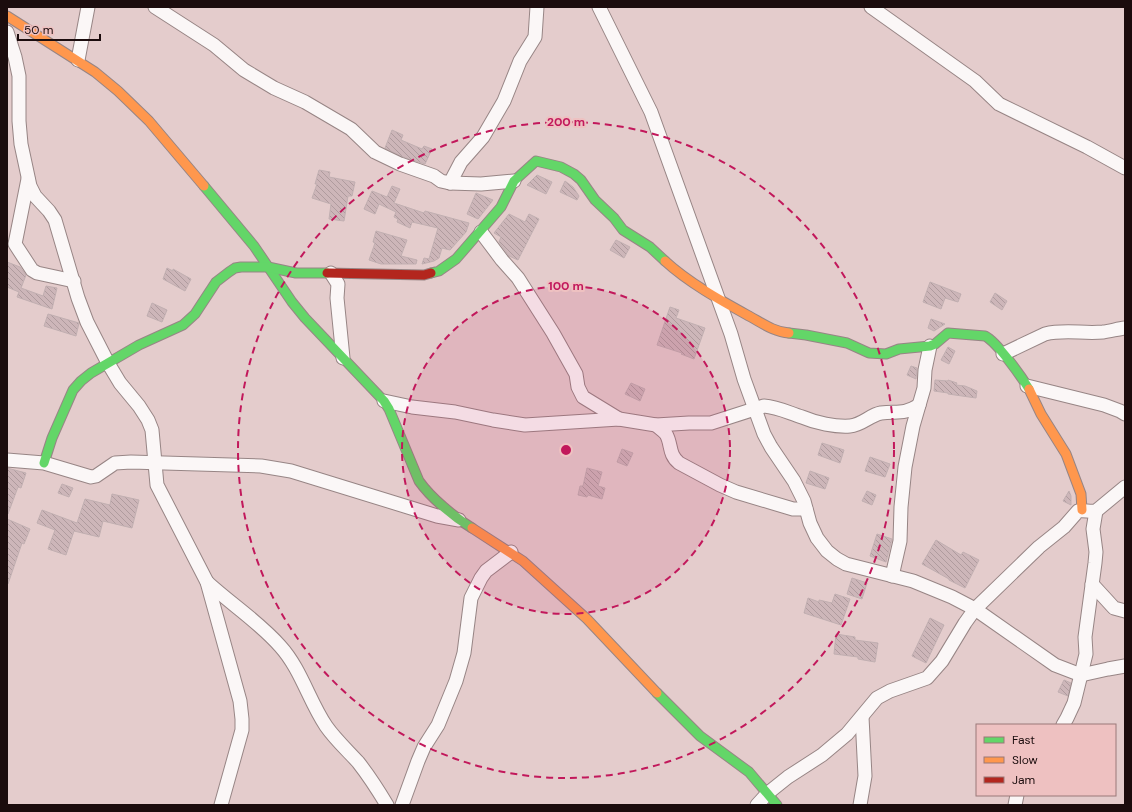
<svg xmlns="http://www.w3.org/2000/svg" width="1132" height="812" font-family="'DM Sans',sans-serif">
  <defs>
    <pattern id="building-back-hatch" width="6" height="6" patternUnits="userSpaceOnUse"><rect width="6" height="6" fill="#cdb6b9"/><path d="M-1 5l2 2M0 0l6 6M5-1l2 2" fill="none" stroke="#af9b9e"/></pattern>
  </defs>
  <rect width="100%" height="100%" fill="#e4cccc"/>
  <!-- building -->
  <g fill="url(#building-back-hatch)" stroke="#c1afb1">
    <polygon points="392,130 403,135 401,140 422,149 424,146 432,149 425,164 403,157 385,148"/>
    <polygon points="319,170 330,172 329,177 355,182 352,196 348,196 344,221 329,219 331,204 312,198 317,184 315,184"/>
    <polygon points="537,175 552,182 546,194 527,185"/>
    <polygon points="565,181 573,187 579,196 577,200 560,192"/>
    <polygon points="392,186 400,189 394,203 424,213 425,211 469,223 466,232 450,250 442,248 439,258 434,261 422,264 424,258 429,259 438,228 412,222 410,228 397,222 398,219 394,217 396,212 379,204 375,214 364,209 372,191 387,197"/>
    <polygon points="476,193 493,200 478,219 467,214"/>
    <polygon points="509,214 525,222 529,214 539,219 518,260 509,256 499,242 501,237 494,233"/>
    <polygon points="376,231 407,240 401,256 417,260 416,264 381,264 369,260 375,243 373,242"/>
    <polygon points="616,240 630,247 624,258 610,250"/>
    <polygon points="7,262 20,267 26,275 21,288 43,296 46,286 57,288 52,309 17,297 19,292 7,287"/>
    <polygon points="167,268 173,271 173,269 191,279 185,291 163,279"/>
    <polygon points="930,282 961,294 958,302 945,298 941,309 923,302"/>
    <polygon points="995,293 1007,301 1002,310 990,302"/>
    <polygon points="152,303 167,310 162,322 147,316"/>
    <polygon points="670,307 679,310 676,318 705,328 694,359 681,354 682,353 657,345"/>
    <polygon points="48,314 79,323 76,336 44,326"/>
    <polygon points="931,319 945,324 934,331 928,328"/>
    <polygon points="948,347 955,351 949,364 941,360"/>
    <polygon points="911,366 917,368 916,379 907,375"/>
    <polygon points="935,380 948,381 948,380 957,383 956,385 965,386 977,391 976,398 948,394 948,393 934,391"/>
    <polygon points="631,383 645,389 640,401 625,394"/>
    <polygon points="822,443 844,450 840,463 818,455"/>
    <polygon points="622,449 633,453 627,466 617,462"/>
    <polygon points="870,457 890,464 885,477 865,471"/>
    <polygon points="7,468 26,473 21,488 18,487 8,514"/>
    <polygon points="587,468 602,472 598,486 605,488 602,499 588,495 587,497 578,495 580,486 583,486"/>
    <polygon points="810,471 829,478 825,489 806,483"/>
    <polygon points="62,484 73,488 69,497 58,493"/>
    <polygon points="867,491 876,495 872,505 862,501"/>
    <polygon points="1069,491 1071,496 1071,505 1063,501"/>
    <polygon points="112,494 139,500 132,528 103,521 99,537 74,531 66,555 48,549 55,530 37,523 42,510 77,523 85,499 110,505"/>
    <polygon points="7,519 30,529 24,544 22,543 8,584 7,584"/>
    <polygon points="877,534 892,539 886,562 870,556"/>
    <polygon points="936,540 961,555 963,552 979,560 965,588 949,580 949,579 922,564"/>
    <polygon points="852,578 867,583 862,599 847,594"/>
    <polygon points="835,594 850,599 841,625 804,613 808,598 819,602 819,600 832,603"/>
    <polygon points="930,618 944,625 926,663 912,656"/>
    <polygon points="836,634 855,637 855,640 878,643 875,662 858,659 858,657 834,654"/>
    <polygon points="1064,680 1071,683 1068,696 1058,692"/>
  </g>
  <g fill="none" stroke-linecap="round" stroke-linejoin="round">
    <!-- street casing -->
    <g stroke="#978585" stroke-width="15">
      <g id="street">
        <polyline points="155,7 214,45 244,70 274,88 305,102 351,129 375,152 400,164 434,176 441,181 450,183 481,184 514,181"/>
        <polyline points="599,7 651,112 731,334 744,379 764,434 771,447 794,481 804,501 810,523 817,538 827,551 837,559 846,564 913,581 952,597 975,609 1055,665 1081,675 1108,669 1125,666"/>
        <polyline points="871,7 975,81 999,104 1087,147 1125,168"/>
        <polyline points="7,32 15,57 19,76 19,121 21,144 30,186 35,196 49,211 55,220 78,298 87,322 108,363 120,383 139,406 148,420 152,430 157,485 207,582 240,701 242,719 242,730 221,805"/>
        <polyline points="78,60 88,7"/>
        <polyline points="28,179 15,244 32,270 37,273 74,281"/>
        <polyline points="450,183 461,162 483,137 504,101 520,61 535,37 537,7"/>
        <polyline points="481,232 502,260 518,278 553,333 576,374 578,387 583,397 619,419"/>
        <polyline points="331,273 338,284 337,298 343,358"/>
        <path d="M1003 354 1045 334C1065 329 1083 334 1103 332 1110 331 1118 329 1125 328"/>
        <polyline points="1027,386 1104,405 1120,411 1125,414"/>
        <path d="M384 401 412 407 455 412 493 420 525 425 619 419 656 425 689 423H711L764 406C778 407 789 413 802 417 816 423 835 427 850 426 862 425 870 415 881 413 898 411 903 415 919 405"/>
        <path d="M656 425C659 428 663 430 666 434 672 444 668 454 679 463L720 485 736 492 793 509H806"/>
        <polyline points="7,460 44,463 91,477 96,476 115,463 131,462 261,466 291,471 437,516 459,520"/>
        <polyline points="892,576 900,541 901,507 905,467 913,426 924,388 925,370 930,346"/>
        <path d="M207 582C231 604 259 622 280 646 301 669 309 701 326 726 335 739 347 750 358 762 369 776 378 790 387 805"/>
        <polyline points="1092,584 1114,608 1125,611"/>
        <polyline points="1063,725 1067,718 1074,703 1086,654 1085,637 1095,563 1096,552 1093,529 1096,511"/>
        <polyline points="402,805 418,761 424,747 438,725 456,681 464,653 471,598 481,578 486,571 511,552"/>
        <path d="M757 805 768 793 788 777 822 755 847 734 877 698 890 691 927 678 942 661 965 623 975 609 1039 547 1064 527 1078 511C1084 510 1090 512 1096 511L1125 487"/>
        <polyline points="860,805 865,776 862,717"/>
        <polyline points="1015,805 1017,795"/>
      </g>
    </g>
    <!-- fast casing -->
    <g stroke="#978585" stroke-width="11">
      <g id="fast">
        <path d="M204 186 254 246 292 302 305 318 384 401 389 409 419 481C431 498 454 517 472 528"/>
        <polyline points="431,273 439,271 456,259 501,207 514,181 536,161 561,167 574,174 581,180 595,200 614,218 623,230 650,247 665,261"/>
        <path d="M789 333 806 335 847 343 869 353 886 354 899 349 930 346 935 344 948 333 985 336C997 342 1021 376 1029 389"/>
        <polyline points="44,463 52,438 73,390 81,381 91,373 139,345 183,325 195,314 216,282 229,272 235,268 241,267 268,267 296,273 327,273"/>
        <polyline points="657,693 700,736 749,772 777,805"/>
      </g>
    </g>
    <!-- slow casing -->
    <g stroke="#978585" stroke-width="11">
      <g id="slow">
        <polyline points="7,16 95,72 118,91 149,121 204,186"/>
        <path d="M665 261C689 283 720 300 749 316 762 323 774 332 789 333"/>
        <polyline points="1029,389 1041,414 1066,454 1081,494 1082,510"/>
        <polyline points="472,528 523,561 587,619 657,693"/>
      </g>
    </g>
    <!-- jam casing -->
    <g stroke="#978585" stroke-width="11">
      <polyline id="jam" points="327,273 424,275 431,273"/>
    </g>
    <!-- street -->
    <use href="#street" stroke="#fbf7f7" stroke-width="13"/>
    <!-- fast -->
    <use href="#fast" stroke="#63d668" stroke-width="9"/>
    <!-- slow -->
    <use href="#slow" stroke="#ff974d" stroke-width="9"/>
    <!-- jam -->
    <use href="#jam" stroke="#b3261e" stroke-width="9"/>
  </g>
  <!-- distance rings -->
  <circle cx="566" cy="450" r="164" fill="#c2185b" fill-opacity=".12"/>
  <g fill="none" stroke="#c2185b" stroke-width="2" stroke-dasharray="7 5">
    <circle cx="566" cy="450" r="164"/>
    <circle cx="566" cy="450" r="328"/>
  </g>
  <circle cx="566" cy="450" r="6" fill="#c2185b" stroke="#eec1c1" stroke-width="2"/>
  <g font-size="12" text-anchor="middle" font-weight="bold" fill="#c2185b" stroke="#eec1c1" stroke-width="4" stroke-linejoin="round" paint-order="stroke">
    <text x="566" y="126">200 m</text>
    <text x="566" y="290">100 m</text>
  </g>
  <!-- border -->
  <rect width="1132" height="812" fill="none" stroke="#1b0c0d" stroke-width="16"/>
  <!-- legend -->
  <rect x="976" y="724" width="140" height="72" fill="#eec1c1" stroke="#9a7979"/>
  <rect x="984" y="737" width="20" height="6" fill="#63d668" stroke="#9a7979"/>
  <text x="1012" y="744" font-size="12" fill="#1b0c0d">Fast</text>
  <rect x="984" y="757" width="20" height="6" fill="#ff974d" stroke="#9a7979"/>
  <text x="1012" y="764" font-size="12" fill="#1b0c0d">Slow</text>
  <rect x="984" y="777" width="20" height="6" fill="#b3261e" stroke="#9a7979"/>
  <text x="1012" y="784" font-size="12" fill="#1b0c0d">Jam</text>
  <!-- scale -->
  <path d="M18 34v6h82v-6" fill="none" stroke="#1b0c0d" stroke-width="2"/>
  <text x="24" y="34" font-size="12" fill="#1b0c0d" stroke="#eec1c1" stroke-width="3" paint-order="stroke">50 m</text>
</svg>
